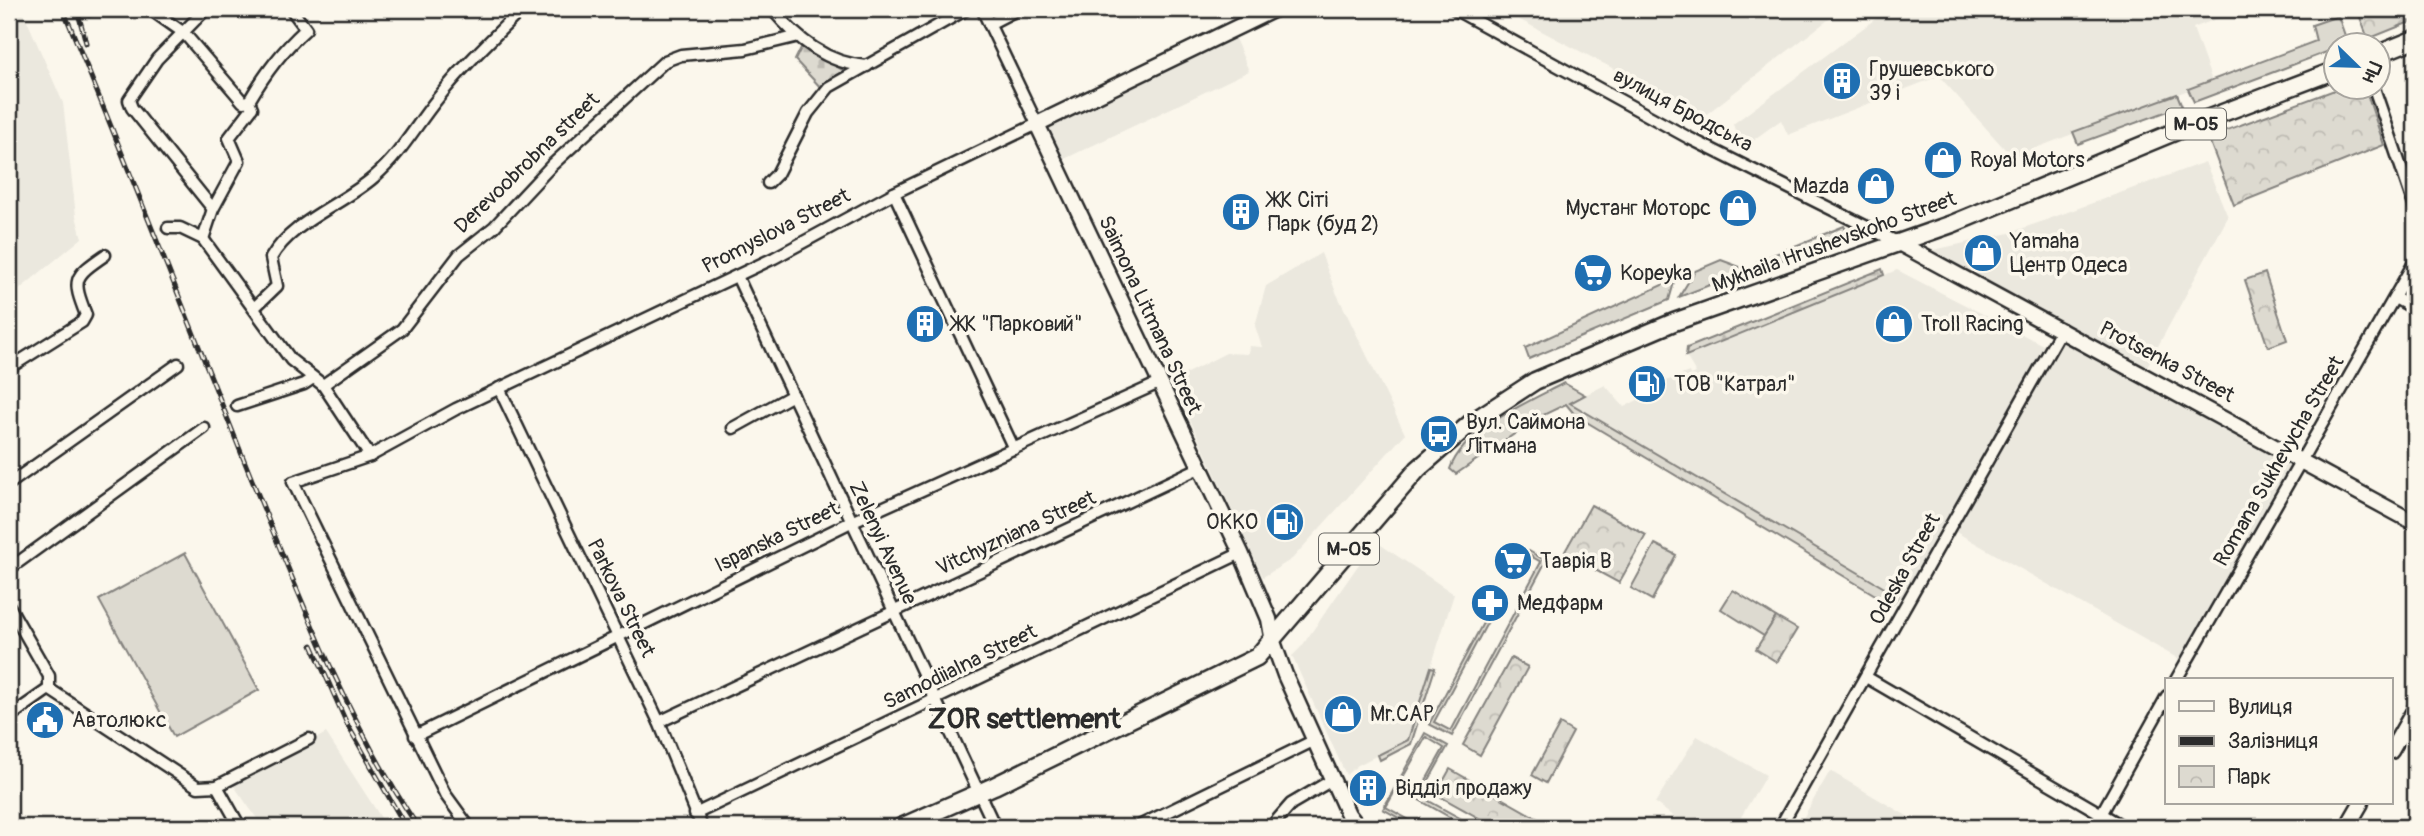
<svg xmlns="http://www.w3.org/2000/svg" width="2424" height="836" font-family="Pangolin,sans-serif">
  <defs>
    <pattern id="forest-firs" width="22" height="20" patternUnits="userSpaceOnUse" patternTransform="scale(1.75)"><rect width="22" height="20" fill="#dddad0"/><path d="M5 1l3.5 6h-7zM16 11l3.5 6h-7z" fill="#bebbb3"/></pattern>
    <pattern id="cemetery-stones" width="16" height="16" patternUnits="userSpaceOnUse" patternTransform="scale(1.75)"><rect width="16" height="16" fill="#dddad0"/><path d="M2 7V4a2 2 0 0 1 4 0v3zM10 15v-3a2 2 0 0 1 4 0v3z" fill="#bebbb3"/></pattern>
    <pattern id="park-crowns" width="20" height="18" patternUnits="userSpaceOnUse" patternTransform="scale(1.75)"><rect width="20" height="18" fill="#dddad0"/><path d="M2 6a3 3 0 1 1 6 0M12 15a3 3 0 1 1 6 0" fill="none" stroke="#bebbb3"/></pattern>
  </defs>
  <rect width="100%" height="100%" fill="#fbf7ec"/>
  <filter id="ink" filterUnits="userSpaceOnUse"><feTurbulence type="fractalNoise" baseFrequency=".0143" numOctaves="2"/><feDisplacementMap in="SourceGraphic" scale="14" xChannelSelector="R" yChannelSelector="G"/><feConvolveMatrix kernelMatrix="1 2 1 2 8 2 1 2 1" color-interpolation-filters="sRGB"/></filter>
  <g filter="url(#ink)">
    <!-- built -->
    <g fill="#ebe8de">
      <polygon points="9,9 22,9 63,103 76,216 82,238 9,298"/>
      <polygon points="1499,9 1842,9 1704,116"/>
      <polygon points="1889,9 2242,9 2193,28 2212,81 2012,157 1939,76 1788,135 1781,120 1749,143 1737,136 1733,124"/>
      <polygon points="1234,36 1249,71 1060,161 1041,123"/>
      <polygon points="2205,162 2228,217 2145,370 1929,251 2010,233"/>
      <polygon points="1321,253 1335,290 1405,434 1292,559 1263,577 1178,394 1185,374 1226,353 1248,354 1249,346 1262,347 1255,326 1266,286"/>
      <polygon points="1897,270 2045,346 1902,598 1569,403 1605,385 1624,407 1667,385 1666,381 1689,372 1690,375 1696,373 1686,356"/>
      <polygon points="2063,332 2299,459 2184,662 1956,532"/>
      <polygon points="1375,541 1454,594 1408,740 1358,765 1346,775 1292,656 1302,646"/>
      <polygon points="326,733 387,827 263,827 234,786"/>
      <polygon points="1697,736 1766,775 1735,827 1688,827 1655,803"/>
      <polygon points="1830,771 1926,827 1798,827"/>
    </g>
    <!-- green -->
    <g fill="#dddad0" stroke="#84827e" stroke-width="2">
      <polygon points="2338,16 2348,44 2194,102 2188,89 2316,41 2312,25"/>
      <polygon points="2177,94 2182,106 2078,144 2073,132"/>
      <polygon points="1844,226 1848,234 1757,270 1755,264 1758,261"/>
      <polygon points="1721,260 1748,270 1679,297 1695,271"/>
      <polygon points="1675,279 1669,300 1529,359 1525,348"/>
      <path d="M1564 383 1585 395 1570 403 1898 596 1892 605 1575 415 1566 404 1539 417 1456 474 1450 469C1464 429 1528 402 1564 383Z"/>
      <polygon points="1655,544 1676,555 1652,600 1631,588"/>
      <polygon points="1529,551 1546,561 1452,736 1429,724 1491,608 1494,610 1434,722 1451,731 1541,562 1527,554"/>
      <polygon points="185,553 259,690 174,737 99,600"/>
      <polygon points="1733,590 1776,617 1764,636 1721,609"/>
      <polygon points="1431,667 1435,668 1411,744 1380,760 1378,755 1408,740"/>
      <polygon points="1425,733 1448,746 1420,796 1476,827 1467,827 1416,798 1444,748 1426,737 1386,807 1422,827 1415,827 1383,809"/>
    </g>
    <!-- forest -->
    <polygon fill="url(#forest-firs)" stroke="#84827e" stroke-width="2" points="1882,269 1884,275 1686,356 1687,348"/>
    <!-- cemetery -->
    <polygon fill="url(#cemetery-stones)" stroke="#84827e" stroke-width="2" points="802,46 844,71 823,90 795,60"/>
    <!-- park -->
    <g fill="url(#park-crowns)" stroke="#84827e" stroke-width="2">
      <polygon points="2357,9 2415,9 2415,20 2368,39"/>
      <polygon points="2340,88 2365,88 2384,145 2234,205 2208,137"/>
      <polygon points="2265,273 2287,340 2268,347 2245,280"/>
      <polygon points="1591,505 1646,535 1619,583 1564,553"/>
      <polygon points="1776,617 1797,629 1777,662 1756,649"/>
      <polygon points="1511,658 1528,667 1480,755 1463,745"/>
      <polygon points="1560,724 1573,732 1546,783 1532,775"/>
      <polygon points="1450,769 1540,820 1536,827 1495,827 1436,794"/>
    </g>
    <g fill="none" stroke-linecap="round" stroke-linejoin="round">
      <!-- street casing -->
      <g stroke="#2b2b2b" stroke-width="15">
        <g id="street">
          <polyline points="150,9 184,33 243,102 249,101"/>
          <polyline points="206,9 157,59 129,100 132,108 213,209"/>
          <path d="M772 9C797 39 827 64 867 66"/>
          <polyline points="1454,9 1689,138 1897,242"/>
          <polyline points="89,10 91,9"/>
          <polyline points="989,24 1018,9"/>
          <polyline points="2374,88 2415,208"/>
          <polyline points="768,183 777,174 808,113 829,87 967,9"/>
          <polyline points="894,193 1014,449"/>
          <polyline points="168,228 180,228 203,239 291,360 323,385 370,456"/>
          <path d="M203 239 213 209 239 161 229 138 252 108 249 101C266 72 282 51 306 29L291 9"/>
          <polyline points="737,276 995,827"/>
          <polyline points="2395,298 2415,309"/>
          <path d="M254 308 277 286 271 258C292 221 342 205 374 177 401 154 416 125 438 98 463 66 493 38 522 9"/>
          <path d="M9 368 82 322 86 315C72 279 73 277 105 255"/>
          <polyline points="323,385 402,329 459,255 494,227 552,165 665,61 681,55 745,49 795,37"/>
          <polyline points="499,388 659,722 702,827"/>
          <polyline points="237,406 304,384 313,378"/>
          <polyline points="733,428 793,395"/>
          <polyline points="9,484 178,364"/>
          <polyline points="9,569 204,428"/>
          <polyline points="9,606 49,676 49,689"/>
          <polyline points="1866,677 2124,827"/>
          <polyline points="2176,680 2415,261"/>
          <polyline points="49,689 198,787 217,786 309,739"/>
          <polyline points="9,717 49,689"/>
          <polyline points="659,722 1199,468"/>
          <polyline points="415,736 851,522 1159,383"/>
          <polyline points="217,786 240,827"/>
          <polyline points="695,814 1241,553"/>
          <polyline points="469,827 445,794 293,482 370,456 456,409 774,258 894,193 1037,124 982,9"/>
          <polyline points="1137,827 1315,740"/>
          <polyline points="1271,827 1291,804 1332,780"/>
          <polyline points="1780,827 2062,329"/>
          <polyline points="2094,827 2167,696"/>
        </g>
      </g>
      <!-- secondary casing -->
      <g stroke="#2b2b2b" stroke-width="19">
        <g id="secondary">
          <polyline points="1275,9 1037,124 1241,553 1269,619 1273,642 1285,675 1348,814 1358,827"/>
          <polyline points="1897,242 2415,523"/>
          <polyline points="2391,751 2415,709"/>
          <polyline points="2347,827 2361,803"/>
        </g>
      </g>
      <!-- primary casing -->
      <g stroke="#2b2b2b" stroke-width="21">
        <g id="primary">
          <polyline points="2378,54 2415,39"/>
          <polyline points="901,827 994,786 1257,657 1418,469 1472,422 1535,381 1674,322 1952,224 2196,123 2336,70"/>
        </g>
      </g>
      <!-- street -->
      <use href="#street" stroke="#fbf7ec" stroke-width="10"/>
      <!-- secondary -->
      <use href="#secondary" stroke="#fbf7ec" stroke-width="14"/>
      <!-- primary -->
      <use href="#primary" stroke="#fbf7ec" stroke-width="16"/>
      <!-- rail casing -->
      <g stroke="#2b2b2b" stroke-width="5">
        <g id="rail">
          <path d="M63 9C128 165 189 323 252 480 300 597 347 721 418 827"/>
          <polyline points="77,9 86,43"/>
          <polyline points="312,645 347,724 403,822"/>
        </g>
      </g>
      <!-- rail -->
      <use href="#rail" stroke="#fbf7ec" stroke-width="2.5" stroke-dasharray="8" stroke-linecap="butt"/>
    </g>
  </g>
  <!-- icons -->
  <defs>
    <g id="building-disc" transform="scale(2.0125)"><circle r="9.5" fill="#1f6fb2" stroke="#fbf7ec"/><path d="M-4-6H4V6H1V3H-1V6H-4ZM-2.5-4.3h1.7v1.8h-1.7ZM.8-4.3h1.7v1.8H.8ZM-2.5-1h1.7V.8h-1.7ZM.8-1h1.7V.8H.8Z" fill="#fff"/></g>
    <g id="shop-disc" transform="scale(2.0125)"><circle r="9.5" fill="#1f6fb2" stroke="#fbf7ec"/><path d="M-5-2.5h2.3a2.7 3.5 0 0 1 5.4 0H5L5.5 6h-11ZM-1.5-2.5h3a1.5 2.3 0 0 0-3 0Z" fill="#fff"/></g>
    <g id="supermarket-disc" transform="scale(2.0125)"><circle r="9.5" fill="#1f6fb2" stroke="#fbf7ec"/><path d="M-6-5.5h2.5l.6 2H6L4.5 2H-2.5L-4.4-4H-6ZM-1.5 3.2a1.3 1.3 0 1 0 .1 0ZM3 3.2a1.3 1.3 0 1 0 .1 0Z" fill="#fff"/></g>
    <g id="fuel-disc" transform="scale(2.0125)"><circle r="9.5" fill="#1f6fb2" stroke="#fbf7ec"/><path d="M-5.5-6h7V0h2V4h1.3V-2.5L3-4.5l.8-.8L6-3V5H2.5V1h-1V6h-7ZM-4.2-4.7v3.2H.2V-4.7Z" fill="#fff"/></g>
    <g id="bus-disc" transform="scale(2.0125)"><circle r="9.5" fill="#1f6fb2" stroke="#fbf7ec"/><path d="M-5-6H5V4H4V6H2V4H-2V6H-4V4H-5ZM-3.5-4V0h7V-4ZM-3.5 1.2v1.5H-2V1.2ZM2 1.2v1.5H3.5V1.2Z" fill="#fff"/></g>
    <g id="pharmacy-disc" transform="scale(2.0125)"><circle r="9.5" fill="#1f6fb2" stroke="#fbf7ec"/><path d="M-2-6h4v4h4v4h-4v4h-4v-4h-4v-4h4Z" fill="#fff"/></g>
    <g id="civic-disc" transform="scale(2.0125)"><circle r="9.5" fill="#1f6fb2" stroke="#fbf7ec"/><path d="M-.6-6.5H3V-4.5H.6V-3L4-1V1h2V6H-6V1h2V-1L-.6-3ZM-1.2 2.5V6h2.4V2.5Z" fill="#fff"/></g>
  </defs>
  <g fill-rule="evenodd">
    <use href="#building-disc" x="1842" y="81"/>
    <use href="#shop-disc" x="1943" y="160"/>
    <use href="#shop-disc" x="1876" y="186"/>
    <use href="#shop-disc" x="1738" y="208"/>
    <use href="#building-disc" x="1241" y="212"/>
    <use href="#shop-disc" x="1983" y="253"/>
    <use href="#supermarket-disc" x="1593" y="273"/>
    <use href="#building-disc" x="925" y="324"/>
    <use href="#shop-disc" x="1894" y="324"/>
    <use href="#fuel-disc" x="1647" y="384"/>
    <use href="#bus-disc" x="1439" y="434"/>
    <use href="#fuel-disc" x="1285" y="522"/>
    <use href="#supermarket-disc" x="1513" y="561"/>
    <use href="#pharmacy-disc" x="1490" y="603"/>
    <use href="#shop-disc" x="1343" y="714"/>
    <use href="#civic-disc" x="45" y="720"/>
    <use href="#building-disc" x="1368" y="788"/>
  </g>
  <g text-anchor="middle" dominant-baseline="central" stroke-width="7" stroke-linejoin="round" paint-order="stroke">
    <!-- shield labels -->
    <g fill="#fbf7ec" stroke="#696865" stroke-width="2">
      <rect x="2166" y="108.5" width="60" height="31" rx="5"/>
      <rect x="1319" y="533.5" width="60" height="31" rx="5"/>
    </g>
    <g font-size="19" font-weight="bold" fill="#2b2b2b">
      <text x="2196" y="124">М-05</text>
      <text x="1349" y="549">М-05</text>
    </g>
    <!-- poi labels -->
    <g font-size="21" fill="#2b2b2b" stroke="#fbf7ec" text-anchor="start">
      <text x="1869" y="69">Грушевського<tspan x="1869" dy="24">39 і</tspan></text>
      <text x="1970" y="160">Royal Motors</text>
      <text x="1849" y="186" text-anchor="end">Mazda</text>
      <text x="1268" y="200">ЖК Сіті<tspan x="1268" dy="24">Парк (буд 2)</tspan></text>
      <text x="1711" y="208" text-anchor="end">Мустанг Моторс</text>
      <text x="2010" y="241">Yamaha<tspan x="2010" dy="24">Центр Одеса</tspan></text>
      <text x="1620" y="273">Kopeyka</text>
      <text x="952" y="324">ЖК "Парковий"</text>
      <text x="1921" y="324">Troll Racing</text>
      <text x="1674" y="384">ТОВ "Катрал"</text>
      <text x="1466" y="422">Вул. Саймона<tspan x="1466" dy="24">Літмана</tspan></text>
      <text x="1258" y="522" text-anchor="end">OKKO</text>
      <text x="1540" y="561">Таврія В</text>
      <text x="1517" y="603">Медфарм</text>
      <text x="1370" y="714">Mr.CAP</text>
      <text x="72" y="720">Автолюкс</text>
      <text x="1395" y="788">Відділ продажу</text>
    </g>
    <!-- street labels -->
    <g font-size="21" fill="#2b2b2b" stroke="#fbf7ec">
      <text transform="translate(1683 110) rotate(28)">вулиця Бродська</text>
      <text transform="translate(527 163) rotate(-44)">Derevoobrobna street</text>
      <text transform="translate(776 231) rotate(-27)">Promyslova Street</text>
      <text transform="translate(1834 242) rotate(-20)">Mykhaila Hrushevskoho Street</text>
      <text transform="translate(1150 315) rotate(65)">Saimona Litmana Street</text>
      <text transform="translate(2167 362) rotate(28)">Protsenka Street</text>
      <text transform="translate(2279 461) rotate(-60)">Romana Sukhevycha Street</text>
      <text transform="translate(1016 533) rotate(-25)">Vitchyzniana Street</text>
      <text transform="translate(777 537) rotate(-26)">Ispanska Street</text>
      <text transform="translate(883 543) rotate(65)">Zelenyi Avenue</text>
      <text transform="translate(1905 569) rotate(-61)">Odeska Street</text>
      <text transform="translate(621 598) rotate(64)">Parkova Street</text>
      <text transform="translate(960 667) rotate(-26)">Samodiialna Street</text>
    </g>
    <!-- district labels -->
    <g font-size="28" font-weight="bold" fill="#2b2b2b" stroke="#fbf7ec">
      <text x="1024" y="719">ZOR settlement</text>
    </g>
  </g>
  <!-- margin -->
  <rect width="2424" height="836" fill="none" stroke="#fbf7ec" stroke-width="35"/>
  <rect x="18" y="18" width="2389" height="801" fill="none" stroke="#2b2b2b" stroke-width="2.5" filter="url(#ink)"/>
  <!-- legend -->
  <rect x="2165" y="678" width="228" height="126" fill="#fbf7ec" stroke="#a8a59f" stroke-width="2"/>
  <rect x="2179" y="701" width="35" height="10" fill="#fbf7ec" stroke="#a8a59f" stroke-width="2"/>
  <text x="2228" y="714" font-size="21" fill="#2b2b2b">Вулиця</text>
  <rect x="2179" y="736" width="35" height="10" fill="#2b2b2b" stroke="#a8a59f" stroke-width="2"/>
  <text x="2228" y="748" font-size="21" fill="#2b2b2b">Залізниця</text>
  <rect x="2179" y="766" width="35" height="21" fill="url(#park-crowns)" stroke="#a8a59f" stroke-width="2"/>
  <text x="2228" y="784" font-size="21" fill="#2b2b2b">Парк</text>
  <!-- north arrow -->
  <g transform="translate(2357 66) rotate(113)"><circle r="33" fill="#fbf7ec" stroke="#a8a59f" stroke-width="2"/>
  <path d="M0-5L12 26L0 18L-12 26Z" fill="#1f6fb2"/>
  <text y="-10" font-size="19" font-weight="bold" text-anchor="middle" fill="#2b2b2b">Пн</text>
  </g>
</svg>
